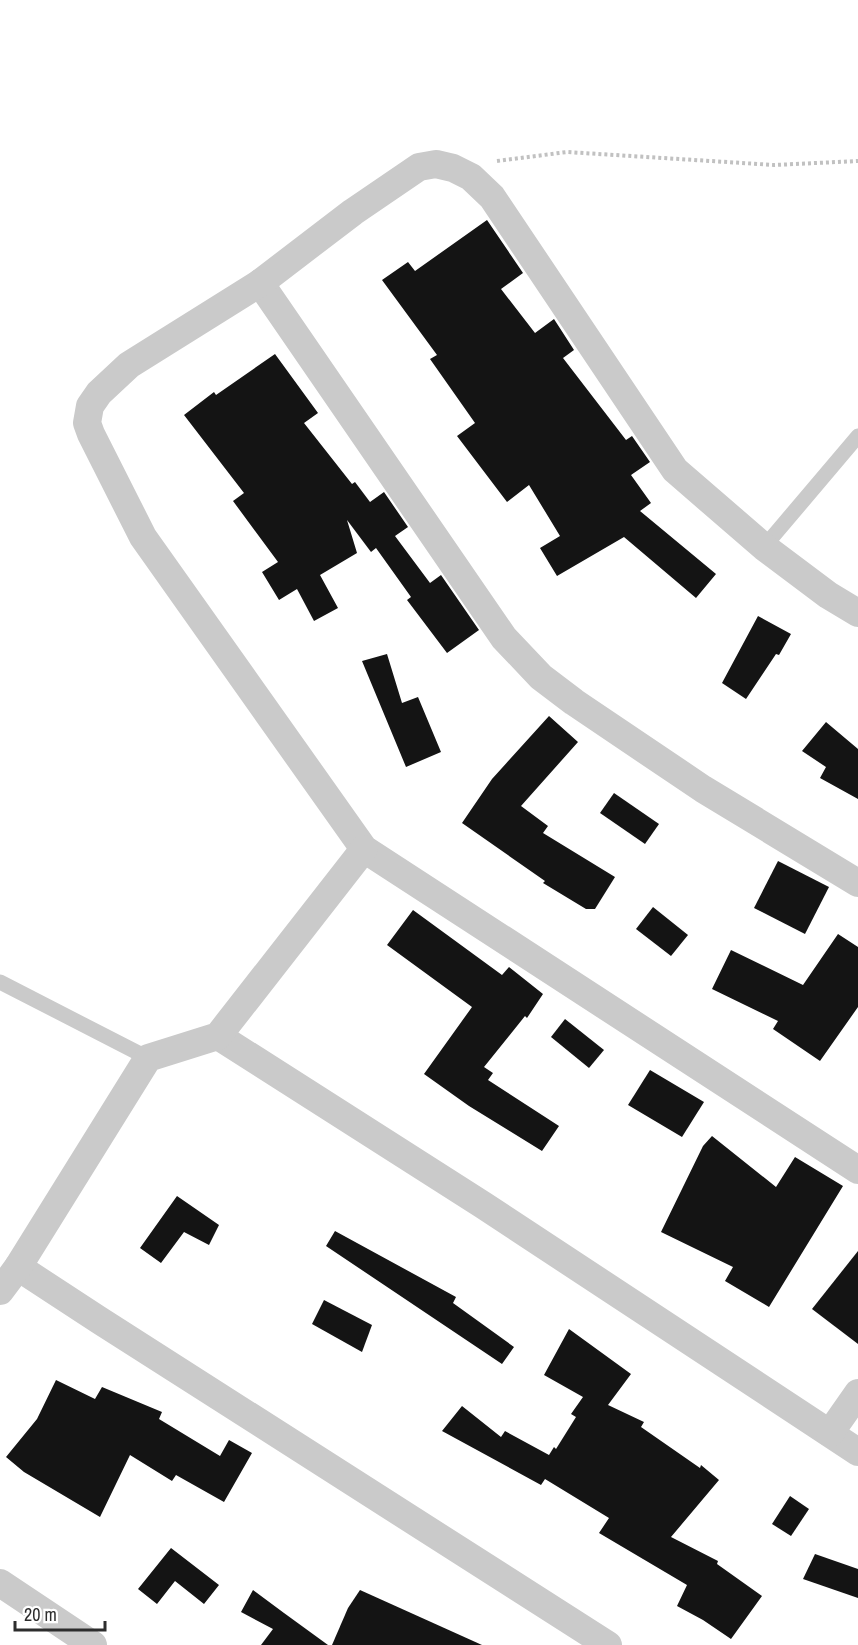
<svg xmlns="http://www.w3.org/2000/svg" width="858" height="1645" font-family="'Archivo Narrow',sans-serif">
  <rect width="100%" height="100%" fill="#fff"/>
  <!-- building -->
  <g fill="#141414">
    <polygon points="487,220 523,273 501,289 535,333 554,319 574,350 563,358 626,440 632,436 650,462 631,475 651,503 640,511 716,574 696,598 624,537 557,576 540,548 560,536 529,485 507,502 457,436 475,423 430,359 437,355 382,280 408,262 415,271"/>
    <polygon points="275,354 318,413 304,423 352,484 355,482 370,502 384,492 408,527 395,536 430,583 441,575 479,630 447,653 407,600 411,597 376,548 371,552 347,520 357,553 320,575 338,608 314,621 297,589 279,600 262,572 278,562 233,501 244,493 184,415 214,392 216,395"/>
    <polygon points="758,616 791,634 779,655 776,654 746,699 722,683"/>
    <polygon points="387,654 402,703 418,697 441,752 406,767 362,661"/>
    <polygon points="549,716 578,742 521,806 548,826 543,833 615,877 595,909 586,909 543,883 545,881 462,823 492,779"/>
    <polygon points="826,722 858,749 858,799 820,778 826,767 802,751"/>
    <polygon points="614,793 659,824 645,844 600,813"/>
    <polygon points="778,861 829,887 805,934 754,908"/>
    <polygon points="653,907 688,935 671,956 636,929"/>
    <polygon points="413,910 502,975 509,967 543,994 527,1018 525,1016 484,1067 493,1073 488,1080 559,1126 542,1151 469,1106 424,1074 472,1007 387,945"/>
    <polygon points="838,934 858,947 858,1007 820,1061 773,1029 778,1021 712,989 731,950 803,985"/>
    <polygon points="565,1019 604,1050 589,1068 551,1037"/>
    <polygon points="650,1070 704,1102 682,1137 628,1105"/>
    <polygon points="712,1136 776,1187 795,1157 843,1186 769,1307 725,1281 733,1267 661,1232 703,1146"/>
    <polygon points="177,1196 219,1225 209,1245 184,1232 161,1263 140,1248"/>
    <polygon points="335,1231 456,1297 453,1303 514,1347 502,1364 326,1246"/>
    <polygon points="858,1251 858,1344 812,1309"/>
    <polygon points="324,1300 372,1325 362,1352 312,1324"/>
    <polygon points="569,1329 631,1374 608,1405 644,1422 641,1427 700,1468 701,1465 719,1480 671,1537 718,1561 717,1564 762,1596 731,1639 703,1620 677,1606 687,1585 599,1533 609,1518 545,1479 541,1485 442,1431 462,1406 501,1437 505,1431 549,1455 554,1447 556,1449 576,1417 571,1414 583,1397 544,1375"/>
    <polygon points="56,1380 95,1399 102,1387 162,1412 159,1419 220,1456 229,1440 252,1453 224,1502 176,1475 172,1481 130,1455 100,1517 24,1472 6,1457 37,1419"/>
    <polygon points="790,1496 809,1509 791,1536 772,1524"/>
    <polygon points="171,1548 219,1585 204,1604 175,1581 157,1604 138,1589"/>
    <polygon points="815,1554 858,1569 858,1598 803,1579"/>
    <polygon points="253,1590 284,1613 328,1645 261,1645 273,1629 241,1612"/>
    <polygon points="360,1590 482,1645 332,1645 348,1608"/>
  </g>
  <g fill="none" stroke-linecap="round" stroke-linejoin="round">
    <!-- path -->
    <polyline stroke="#c1c1c1" stroke-width="4" stroke-dasharray="3 3" stroke-linecap="butt" points="497,161 567,152 774,165 858,161"/>
    <!-- lane -->
    <g stroke="#cacaca" stroke-width="15">
      <polyline points="764,547 858,436"/>
      <polyline points="0,982 148,1058"/>
    </g>
    <!-- street -->
    <g stroke="#cacaca" stroke-width="28">
      <polyline points="260,283 504,638 541,677 574,702 703,789 858,883"/>
      <polyline points="858,613 828,595 764,547 675,470 492,197 471,177 453,168 436,164 419,167 353,212 260,283 129,365 99,393 90,406 87,423 91,434 143,537 364,849 858,1170"/>
      <polyline points="218,1036 483,1205 858,1452"/>
      <polyline points="18,1267 99,1320 608,1645"/>
      <polyline points="0,1291 18,1267 148,1058 218,1036 364,849"/>
      <polyline points="830,1433 858,1393"/>
      <polyline points="0,1583 93,1645"/>
    </g>
  </g>
  <!-- scale -->
  <path d="M15 1621v9h90v-9" fill="none" stroke="#2d2d2d" stroke-width="3"/>
  <text x="24" y="1621" font-size="18" fill="#2d2d2d" stroke="#ffffff" stroke-width="4.5" paint-order="stroke">20 m</text>
</svg>
